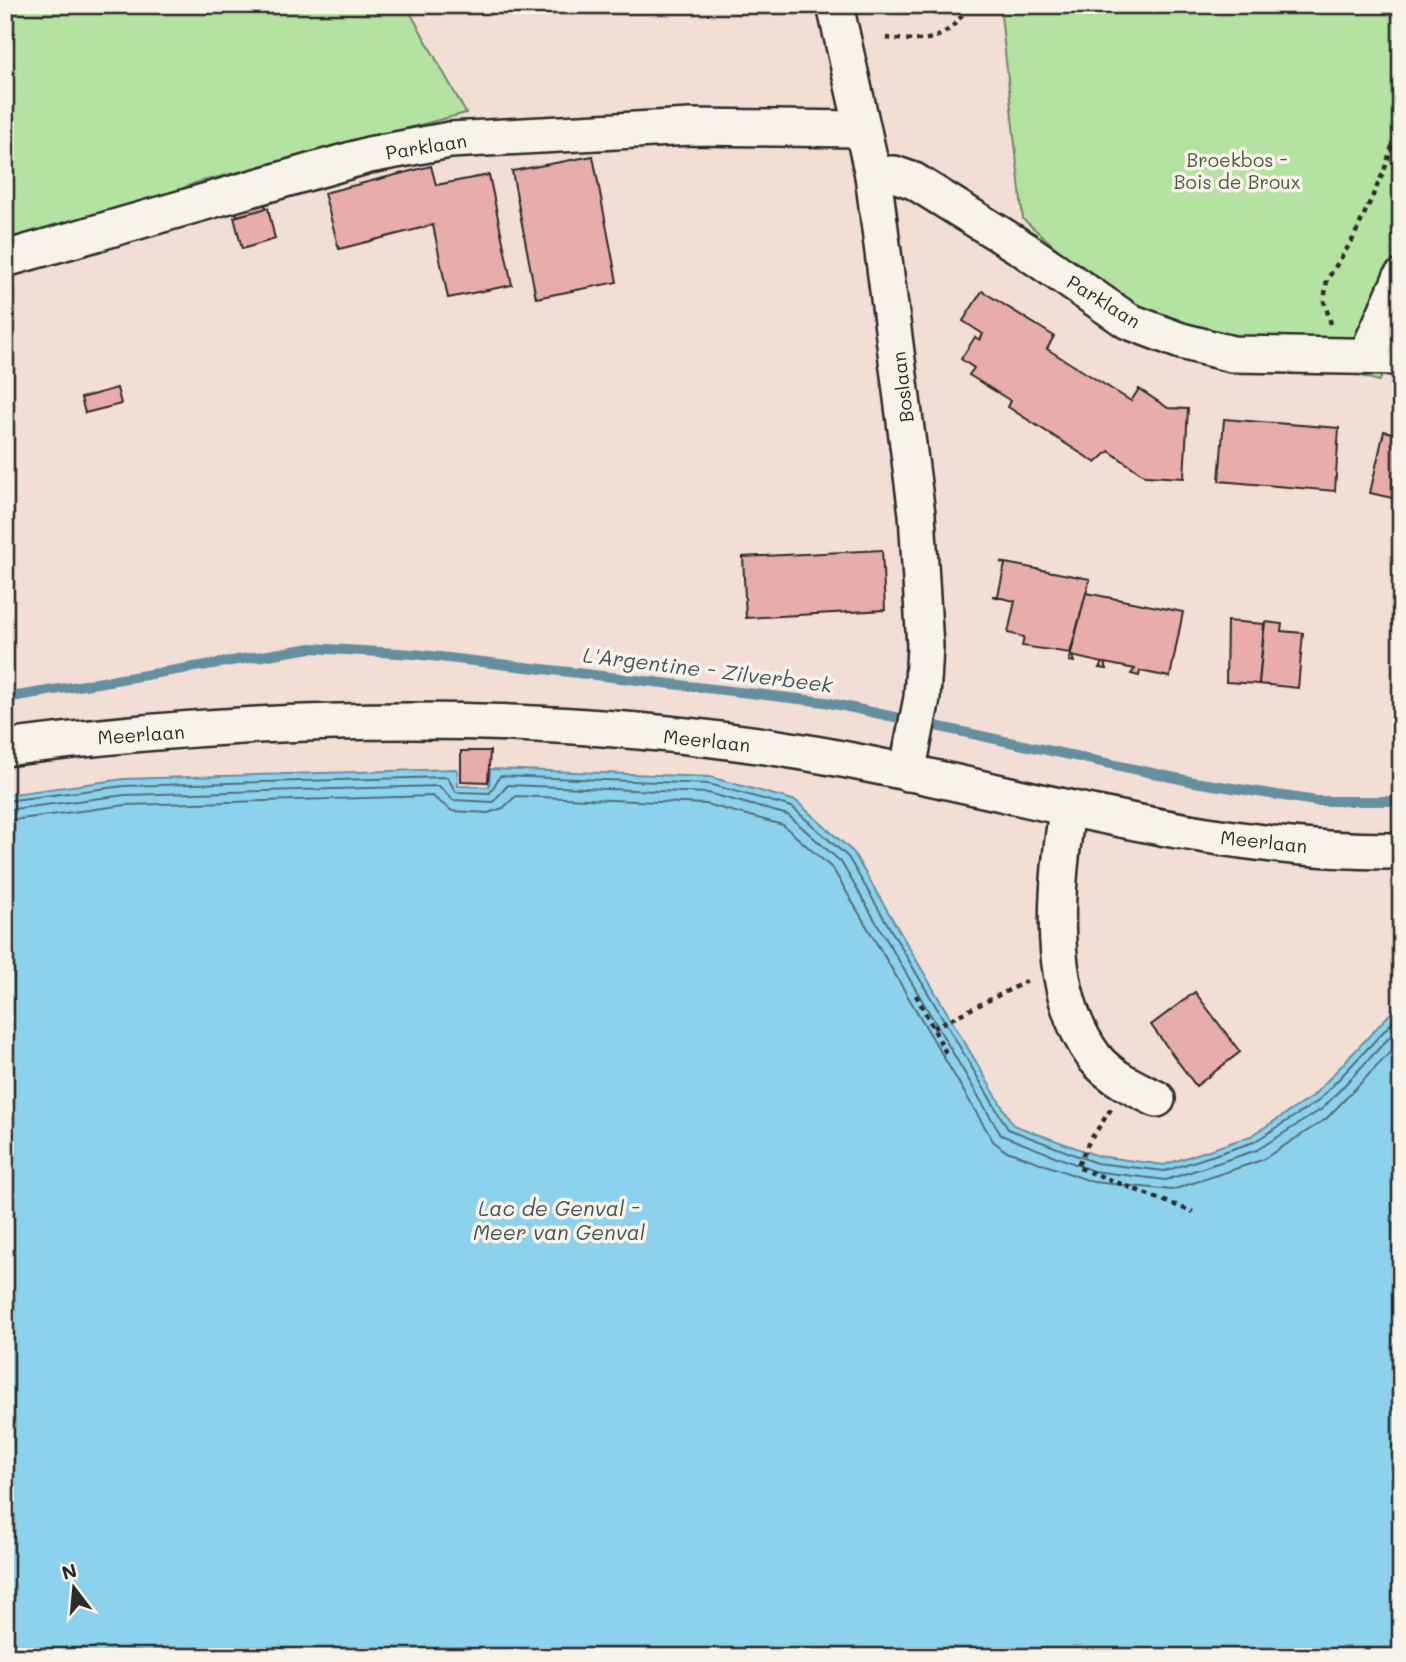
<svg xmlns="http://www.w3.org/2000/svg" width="1406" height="1662" font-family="Mali,sans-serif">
  <rect width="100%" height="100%" fill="#f2ded5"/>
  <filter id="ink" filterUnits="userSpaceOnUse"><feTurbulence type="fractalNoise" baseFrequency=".0143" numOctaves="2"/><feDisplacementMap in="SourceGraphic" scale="14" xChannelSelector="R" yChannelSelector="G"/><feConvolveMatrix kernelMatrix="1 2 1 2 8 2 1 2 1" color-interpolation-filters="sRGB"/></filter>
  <g filter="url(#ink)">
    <!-- green -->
    <g fill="#b4e2a1" stroke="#708666" stroke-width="2">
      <polygon points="5,5 406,5 466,113 195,183 5,264"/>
      <polygon points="1000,5 1401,5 1401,345 1379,381 1126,309 1023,219"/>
    </g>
    <!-- water -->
    <polygon fill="#8cd2ed" stroke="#658f9f" stroke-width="2" points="457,769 458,786 489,787 490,769 710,777 796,801 853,852 1013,1125 1098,1156 1164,1165 1251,1136 1312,1097 1401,1002 1401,1657 5,1657 5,795 124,779"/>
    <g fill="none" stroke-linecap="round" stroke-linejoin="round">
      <!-- shore -->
      <g stroke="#526e79" stroke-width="2">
        <polyline points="5,801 124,786 447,777 456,792 490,793 500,776 709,784 792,807 848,857 1008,1129 1096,1163 1165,1171 1254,1142 1317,1102 1401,1013"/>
        <polyline points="5,810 125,795 439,786 453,800 493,802 508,785 708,793 788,815 841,862 1001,1135 1093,1171 1166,1180 1257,1150 1322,1109 1401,1025"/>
        <polyline points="5,821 126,805 432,796 452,811 488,813 503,808 516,796 706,804 783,825 833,869 993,1141 1004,1150 1093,1182 1172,1190 1262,1160 1326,1119 1401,1041"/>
      </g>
      <!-- stream -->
      <polyline stroke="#658f9f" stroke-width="10" points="5,698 311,648 414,654 825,702 1194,782 1316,801 1401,801"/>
    </g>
    <!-- building -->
    <g fill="#e8adaa" stroke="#2b2b2b" stroke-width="2">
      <polygon points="593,156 617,282 536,298 512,171"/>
      <polygon points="431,166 436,185 489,175 512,285 448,298 433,225 339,249 324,193"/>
      <polygon points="263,197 266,209 237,216 234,205"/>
      <polygon points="268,208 275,239 242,249 234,217"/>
      <polygon points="982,291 1054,336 1047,349 1131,401 1139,389 1168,408 1188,409 1184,478 1145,476 1109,451 1096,463 1008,407 1011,401 969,375 974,368 961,359 975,337 980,340 983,334 963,321"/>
      <polygon points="117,388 121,404 85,413 81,398"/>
      <polygon points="1224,419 1339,428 1335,491 1219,481"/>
      <polygon points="1384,431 1401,435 1401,500 1370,493"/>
      <polygon points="882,550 885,610 746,618 743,557"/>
      <polygon points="1000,562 1090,579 1070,653 1022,646 1024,637 1008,633 1015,601 992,596 998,596 1005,564"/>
      <polygon points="1086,593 1183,612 1170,677 1140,671 1139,676 1131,674 1135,669 1105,663 1107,669 1099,668 1103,663 1072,656 1074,662 1069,661"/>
      <polygon points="1227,621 1264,624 1259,684 1226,682"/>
      <polygon points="1265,622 1282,624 1281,631 1303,633 1298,688 1259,684"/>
      <polygon points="461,751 490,751 488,782 461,781"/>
      <polygon points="1195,992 1240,1052 1196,1086 1151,1025"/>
    </g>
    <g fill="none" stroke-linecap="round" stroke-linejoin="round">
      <!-- minor casing -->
      <g stroke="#2b2b2b" stroke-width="40">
        <g id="minor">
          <polyline points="835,5 873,175 917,514 925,647 922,698 907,773"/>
          <polyline points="873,175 894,174 914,181 1025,250 1128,321 1181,341 1232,354 1401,357"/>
          <polyline points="5,259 369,155 450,140 691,127 862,129"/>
          <polyline points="1367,355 1401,278"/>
          <path d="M5 748C270 714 544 708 809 753 1008 787 1195 853 1401 851"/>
          <path d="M1067 810C1056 889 1044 990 1095 1058 1110 1077 1136 1089 1157 1099"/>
        </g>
      </g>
      <!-- path -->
      <g stroke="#2b2b2b" stroke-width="4.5" stroke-dasharray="5 5" stroke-linecap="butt">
        <path d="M886 38C931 42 943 43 970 5"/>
        <polyline points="1331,324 1324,301 1327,280 1353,239 1384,171 1401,119"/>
        <polyline points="916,995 947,1055"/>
        <polyline points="933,1028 1029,980"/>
        <polyline points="1111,1109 1089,1142 1077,1167 1193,1212"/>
      </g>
      <!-- minor -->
      <use href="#minor" stroke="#f7f3e8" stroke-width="35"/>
    </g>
  </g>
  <g text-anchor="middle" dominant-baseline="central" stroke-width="7" stroke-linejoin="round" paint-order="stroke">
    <!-- street labels -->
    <g font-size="19" fill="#2b2b2b" stroke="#f7f3e8">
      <text transform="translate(426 146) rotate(-9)">Parklaan</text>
      <text transform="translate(1104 301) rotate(32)">Parklaan</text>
      <text transform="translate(902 387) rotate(-97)">Boslaan</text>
      <text transform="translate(141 734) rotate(-4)">Meerlaan</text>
      <text transform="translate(707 740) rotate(6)">Meerlaan</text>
      <text transform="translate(1264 841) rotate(6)">Meerlaan</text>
    </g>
    <!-- park labels -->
    <g font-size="19" fill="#4d5948" stroke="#f7f3e8">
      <text x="1237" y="159">Broekbos -<tspan x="1237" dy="22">Bois de Broux</tspan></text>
    </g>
    <!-- water labels -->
    <g font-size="21" font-style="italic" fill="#43555c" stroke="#f7f3e8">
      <text transform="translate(708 669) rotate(7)">L'Argentine - Zilverbeek</text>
      <text x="559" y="1207">Lac de Genval -<tspan x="559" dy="24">Meer van Genval</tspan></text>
    </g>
  </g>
  <!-- margin -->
  <rect width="1406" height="1662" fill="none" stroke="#f7f3e8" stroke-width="28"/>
  <rect x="14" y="14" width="1378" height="1634" fill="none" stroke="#2b2b2b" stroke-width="2.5" filter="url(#ink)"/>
  <!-- north arrow -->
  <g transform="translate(74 1588) rotate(344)" stroke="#f7f3e8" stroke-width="5" paint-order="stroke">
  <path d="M0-5L12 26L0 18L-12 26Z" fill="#2b2b2b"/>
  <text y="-10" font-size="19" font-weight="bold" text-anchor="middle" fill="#2b2b2b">N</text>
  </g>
</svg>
